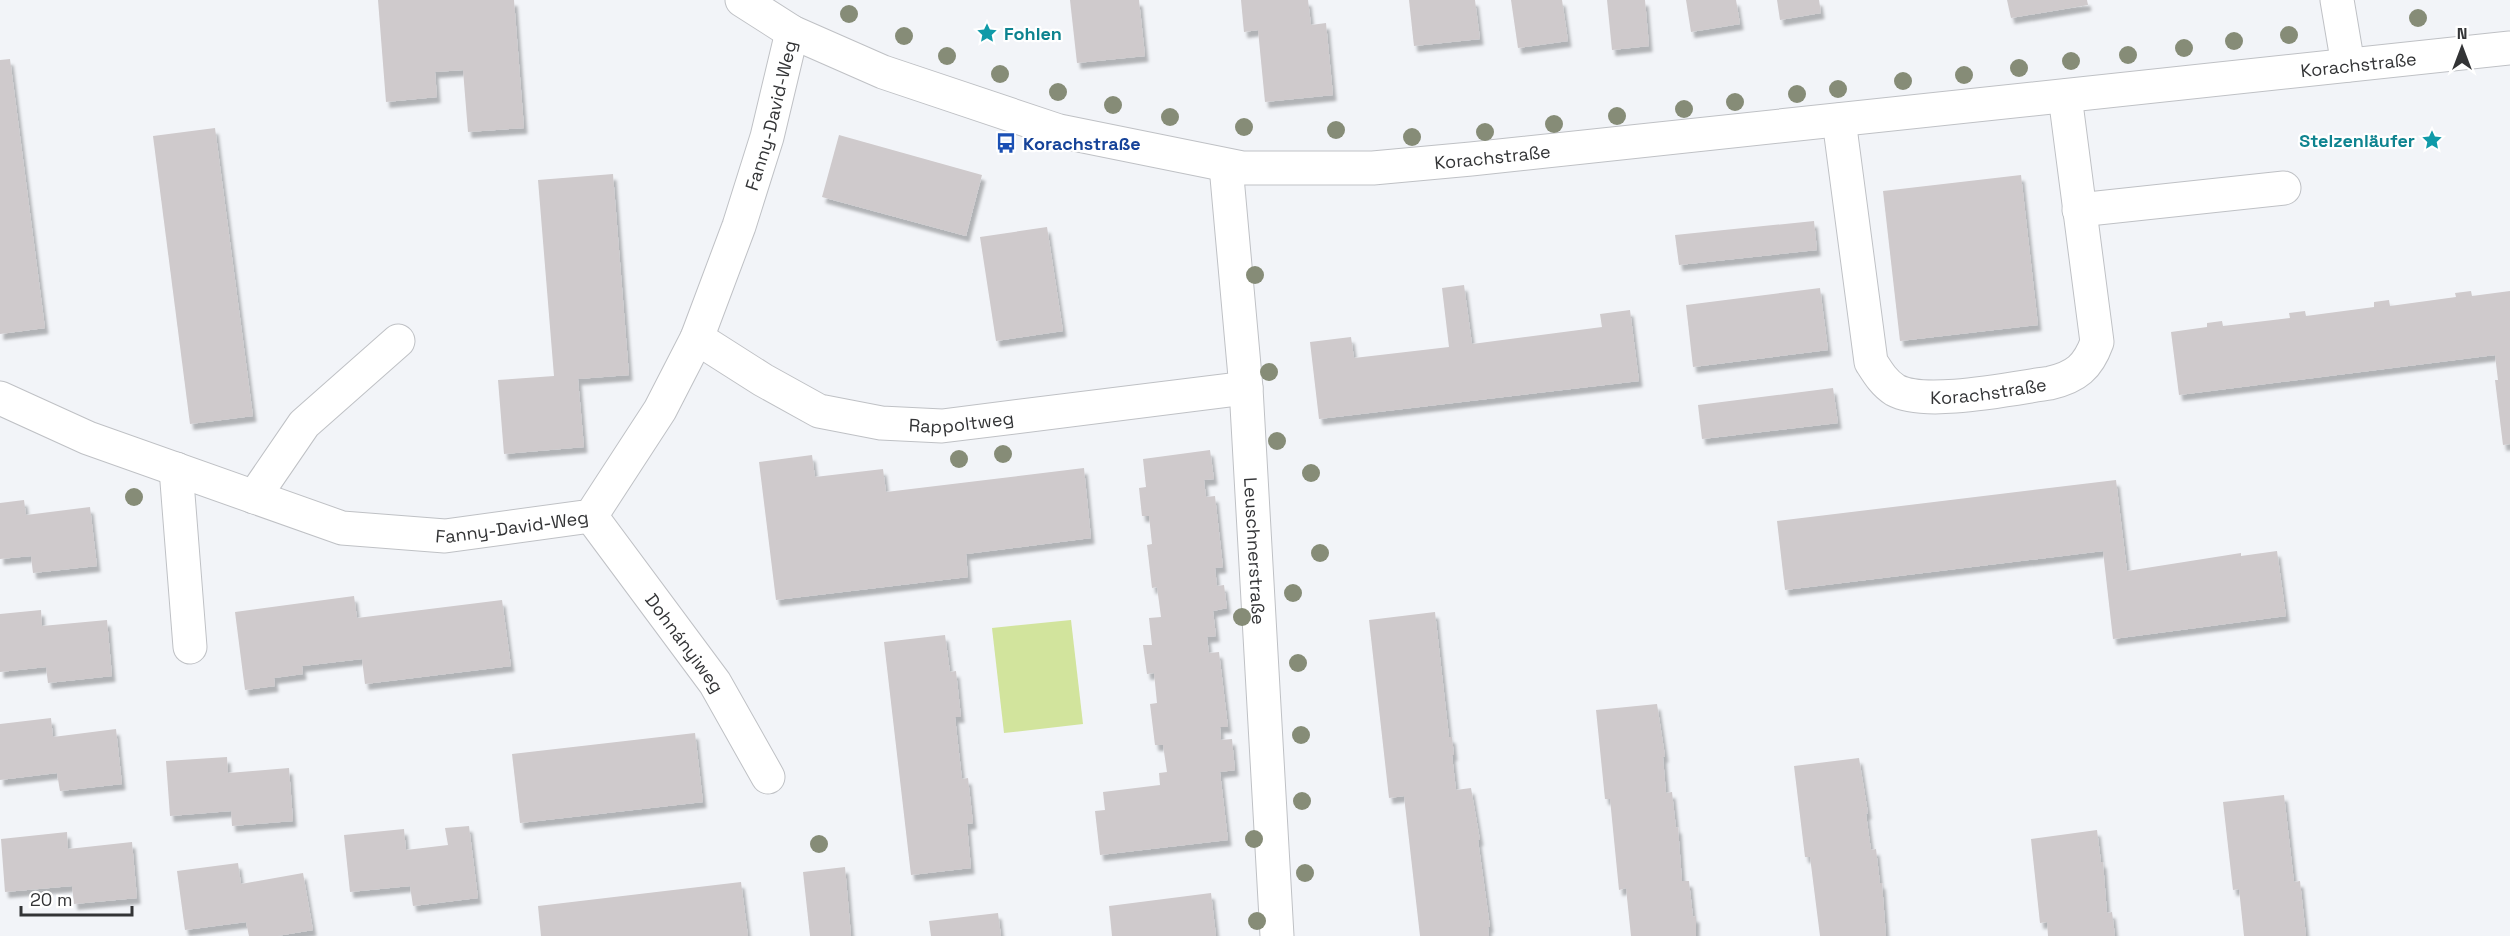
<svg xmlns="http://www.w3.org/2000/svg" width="2510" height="936" font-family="'Space Grotesk',sans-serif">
  <defs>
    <filter id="shadow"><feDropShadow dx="3.5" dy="6" stdDeviation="1.5" flood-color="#0004"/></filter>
  </defs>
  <rect width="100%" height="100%" fill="#f2f4f8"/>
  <!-- green -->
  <polygon fill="#d2e49d" points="1071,620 1083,724 1004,733 992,628"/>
  <!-- building -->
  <g fill="#cfcacc" filter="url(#shadow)">
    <polygon points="378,0 514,0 524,128 468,132 463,70 435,72 437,97 386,102"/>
    <polygon points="1070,0 1139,0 1145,56 1077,63"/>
    <polygon points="1241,0 1308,0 1311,25 1326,23 1333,95 1265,102 1258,30 1244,32"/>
    <polygon points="1409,0 1475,0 1480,39 1414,46"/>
    <polygon points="1511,0 1562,0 1568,41 1518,48"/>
    <polygon points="1607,0 1645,0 1649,46 1612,50"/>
    <polygon points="1686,0 1736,0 1740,24 1691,32"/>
    <polygon points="1777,0 1819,0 1821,13 1780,20"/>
    <polygon points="2007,0 2087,0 2088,5 2011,18"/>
    <polygon points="10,59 45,328 0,334 0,60"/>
    <polygon points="215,128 253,416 190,424 153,136"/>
    <polygon points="839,135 982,175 966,236 822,197"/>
    <polygon points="613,174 629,375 578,379 584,447 504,454 498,380 554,376 538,180"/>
    <polygon points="2021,175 2038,325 1900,341 1883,191"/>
    <polygon points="1814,221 1817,250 1679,265 1675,235"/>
    <polygon points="1047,227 1063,331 996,341 980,237"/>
    <polygon points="1464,285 1472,344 1602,327 1600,314 1630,310 1639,381 1319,419 1310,342 1351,337 1354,358 1449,347 1442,288"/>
    <polygon points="1820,288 1828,350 1693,367 1686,305"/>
    <polygon points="2471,291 2472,296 2510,291 2510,444 2503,445 2495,380 2498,380 2495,355 2179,395 2171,332 2207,327 2207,323 2222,321 2223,326 2290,318 2289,313 2305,311 2306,316 2374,307 2374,302 2389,300 2390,306 2456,297 2455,293"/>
    <polygon points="1833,388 1838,423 1702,439 1698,405"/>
    <polygon points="1210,450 1214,479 1204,480 1206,497 1215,496 1223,567 1215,568 1217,586 1224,585 1227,608 1213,611 1216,636 1207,637 1209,653 1219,652 1228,727 1220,727 1221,740 1232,739 1235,770 1220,772 1228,840 1100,855 1095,811 1105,810 1103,792 1160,785 1159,773 1167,772 1163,745 1155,745 1150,704 1157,703 1154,673 1147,674 1143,645 1152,645 1149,618 1161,617 1157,587 1152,588 1147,545 1152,544 1149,516 1142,516 1139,488 1146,487 1143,459"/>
    <polygon points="812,455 815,477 883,469 886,492 1084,468 1091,538 966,554 968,577 776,600 759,462"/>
    <polygon points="2116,480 2127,571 2241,553 2241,556 2277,551 2286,616 2113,639 2103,551 1785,590 1777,521"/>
    <polygon points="24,500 26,515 90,507 97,566 33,573 31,556 0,559 0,503"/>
    <polygon points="354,596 357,618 502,600 511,666 365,684 362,659 302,666 303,674 274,678 275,686 245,690 235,612"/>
    <polygon points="41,610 42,626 107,620 112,676 48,683 46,667 0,672 0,614"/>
    <polygon points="1435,612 1449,737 1452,737 1454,755 1452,755 1456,790 1471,788 1480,840 1478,840 1490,927 1488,927 1489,936 1420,936 1404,796 1389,798 1369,620"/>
    <polygon points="945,635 950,672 956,671 961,717 955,717 962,779 968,778 973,823 967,824 971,868 911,875 884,642"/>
    <polygon points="1657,704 1665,756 1663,757 1666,793 1672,792 1676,828 1678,827 1682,881 1689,881 1693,917 1696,916 1696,936 1631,936 1626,888 1619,890 1610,799 1605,799 1596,710"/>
    <polygon points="51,718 53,737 116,729 122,784 60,791 57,773 0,780 0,724"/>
    <polygon points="695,733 703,802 520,823 512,754"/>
    <polygon points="227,757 228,773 289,768 293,821 232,826 231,811 170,816 166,761"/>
    <polygon points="1859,758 1868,813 1866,814 1871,850 1876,849 1880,883 1882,883 1886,936 1820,936 1810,857 1805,857 1794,766"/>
    <polygon points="2284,795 2294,882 2300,881 2306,936 2244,936 2239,889 2233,890 2223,802"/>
    <polygon points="469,826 478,898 413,906 410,886 350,892 344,835 404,829 406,850 448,845 445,828"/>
    <polygon points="2097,830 2101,862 2103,862 2107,913 2112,912 2115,936 2048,936 2047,922 2040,923 2031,839"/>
    <polygon points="67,832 68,849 132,842 137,898 74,904 72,886 5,892 1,839"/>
    <polygon points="238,863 241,884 303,873 313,930 277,936 249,936 246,922 185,930 177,871"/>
    <polygon points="845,867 851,936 810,936 803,872"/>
    <polygon points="741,882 748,936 541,936 538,906"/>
    <polygon points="1211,893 1216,936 1112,936 1109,906"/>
    <polygon points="998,913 1001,936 931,936 929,921"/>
  </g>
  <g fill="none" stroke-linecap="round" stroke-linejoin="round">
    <!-- minor casing -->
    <g stroke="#bfc1c5" stroke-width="35">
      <g id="minor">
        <path id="s1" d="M742 0 792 32 883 72 1059 131 1242 168H1373L1471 159 2510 48"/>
        <polyline points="2337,0 2348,65"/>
        <path id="s2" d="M1839 120 1871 362C1878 373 1884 383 1895 390 1925 407 2014 388 2050 383 2076 377 2088 367 2097 342L2065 96"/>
        <path id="s3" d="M1226 166 1246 388 1277 936"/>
        <polyline points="2079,210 2284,188"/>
        <path id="s4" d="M697 338 763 380 819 411 881 423 942 426 1246 388"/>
        <path id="s5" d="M0 398 88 438 342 528 445 536 591 516 660 410 697 338 739 226 767 137 792 32"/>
        <polyline points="176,469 190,647"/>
        <polyline points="254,497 304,424 398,341"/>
        <path id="s6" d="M591 516 715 683 768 777"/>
      </g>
    </g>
    <!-- minor -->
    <use href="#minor" stroke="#fff" stroke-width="33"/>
  </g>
  <!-- trees -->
  <g fill="#868c77">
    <circle cx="849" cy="14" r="9"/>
    <circle cx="2418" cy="18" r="9"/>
    <circle cx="2289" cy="35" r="9"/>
    <circle cx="904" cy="36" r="9"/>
    <circle cx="2234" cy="41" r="9"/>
    <circle cx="2184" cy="48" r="9"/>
    <circle cx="2128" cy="55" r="9"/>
    <circle cx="947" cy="56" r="9"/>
    <circle cx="2071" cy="61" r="9"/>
    <circle cx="2019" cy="68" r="9"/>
    <circle cx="1000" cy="74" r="9"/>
    <circle cx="1964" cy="75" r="9"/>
    <circle cx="1903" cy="81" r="9"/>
    <circle cx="1838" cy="89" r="9"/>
    <circle cx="1058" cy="92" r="9"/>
    <circle cx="1797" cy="94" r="9"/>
    <circle cx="1735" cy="102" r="9"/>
    <circle cx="1113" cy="105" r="9"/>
    <circle cx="1684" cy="109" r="9"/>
    <circle cx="1617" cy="116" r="9"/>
    <circle cx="1170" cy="117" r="9"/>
    <circle cx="1554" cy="124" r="9"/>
    <circle cx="1244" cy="127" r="9"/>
    <circle cx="1336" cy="130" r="9"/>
    <circle cx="1485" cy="132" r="9"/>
    <circle cx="1412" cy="137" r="9"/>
    <circle cx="1255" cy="275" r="9"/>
    <circle cx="1269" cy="372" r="9"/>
    <circle cx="1277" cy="441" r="9"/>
    <circle cx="1003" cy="454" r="9"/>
    <circle cx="959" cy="459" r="9"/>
    <circle cx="1311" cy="473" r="9"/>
    <circle cx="134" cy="497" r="9"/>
    <circle cx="1320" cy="553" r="9"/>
    <circle cx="1293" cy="593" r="9"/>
    <circle cx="1242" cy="617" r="9"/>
    <circle cx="1298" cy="663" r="9"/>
    <circle cx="1301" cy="735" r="9"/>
    <circle cx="1302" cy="801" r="9"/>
    <circle cx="1254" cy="839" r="9"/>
    <circle cx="819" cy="844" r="9"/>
    <circle cx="1305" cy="873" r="9"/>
    <circle cx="1257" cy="921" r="9"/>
  </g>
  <!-- icons -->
  <defs>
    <g id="sight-bare" transform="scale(1.62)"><path d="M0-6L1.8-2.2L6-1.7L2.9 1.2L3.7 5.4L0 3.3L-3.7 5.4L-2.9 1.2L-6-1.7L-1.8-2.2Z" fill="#0f9aa8" stroke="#fff" stroke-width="2.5" paint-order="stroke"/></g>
    <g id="bus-bare" transform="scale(1.62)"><path d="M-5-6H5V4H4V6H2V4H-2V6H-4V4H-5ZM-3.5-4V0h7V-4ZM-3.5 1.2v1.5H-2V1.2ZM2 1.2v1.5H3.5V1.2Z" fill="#1a4fb4" stroke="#fff" stroke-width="2.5" paint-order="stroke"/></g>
  </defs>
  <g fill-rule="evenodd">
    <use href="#sight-bare" x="987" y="33"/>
    <use href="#sight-bare" x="2432" y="140"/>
    <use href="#bus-bare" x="1006" y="143"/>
  </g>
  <g text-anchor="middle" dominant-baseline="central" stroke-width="4.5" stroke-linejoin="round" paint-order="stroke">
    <!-- culture labels -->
    <g font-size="18" font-weight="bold" fill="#0d838f" stroke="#fff" text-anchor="start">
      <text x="1004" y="33">Fohlen</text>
      <text x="2415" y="140" text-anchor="end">Stelzenläufer</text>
    </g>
    <!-- street labels -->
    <g font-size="18" fill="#333436" stroke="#fff">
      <text stroke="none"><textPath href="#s1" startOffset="1653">Korachstraße</textPath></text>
      <text stroke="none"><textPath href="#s5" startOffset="1059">Fanny-David-Weg</textPath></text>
      <text stroke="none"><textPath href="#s1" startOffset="782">Korachstraße</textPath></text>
      <text stroke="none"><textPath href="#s2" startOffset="376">Korachstraße</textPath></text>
      <text stroke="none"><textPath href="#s4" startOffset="286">Rappoltweg</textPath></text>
      <text stroke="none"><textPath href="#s5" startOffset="537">Fanny-David-Weg</textPath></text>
      <text stroke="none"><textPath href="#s3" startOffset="386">Leuschnerstraße</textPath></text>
      <text stroke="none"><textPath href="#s6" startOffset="158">Dohnányiweg</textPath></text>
    </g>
    <!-- transit labels -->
    <g font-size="18" font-weight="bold" fill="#164399" stroke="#fff" text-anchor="start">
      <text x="1023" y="143">Korachstraße</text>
    </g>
  </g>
  <!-- north arrow -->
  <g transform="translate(2462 48)" stroke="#ffffff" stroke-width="4.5" paint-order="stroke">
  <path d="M0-4.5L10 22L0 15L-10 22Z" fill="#333436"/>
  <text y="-9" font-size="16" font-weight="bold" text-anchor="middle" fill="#333436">N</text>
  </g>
  <!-- scale -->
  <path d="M21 906v9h111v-9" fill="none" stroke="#333436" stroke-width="3"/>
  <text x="30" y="906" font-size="18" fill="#333436" stroke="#ffffff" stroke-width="4.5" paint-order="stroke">20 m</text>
</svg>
